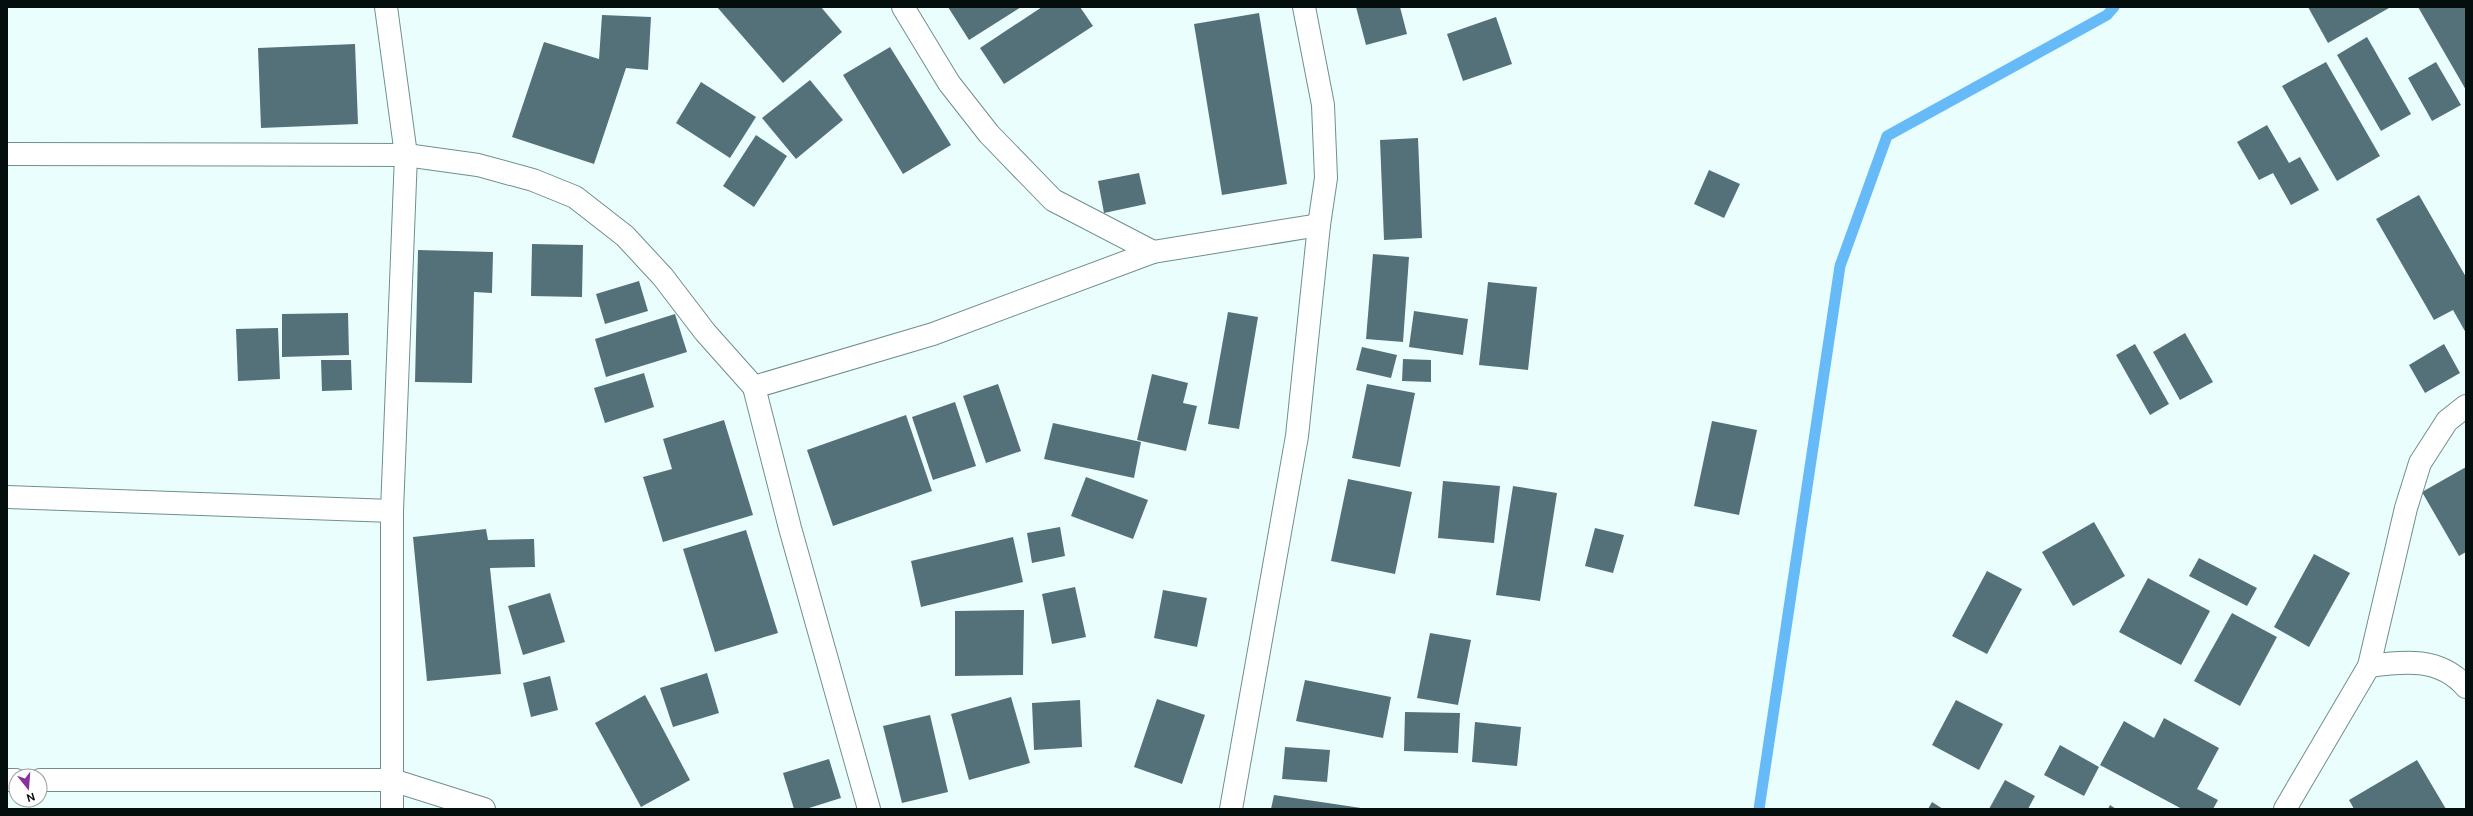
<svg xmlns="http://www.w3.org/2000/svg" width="2473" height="816" font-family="'DM Sans',sans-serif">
  <rect width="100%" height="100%" fill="#eafffd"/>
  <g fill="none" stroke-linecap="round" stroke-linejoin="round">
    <!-- stream -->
    <polyline stroke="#66baf7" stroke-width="11" points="1759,809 1840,266 1887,136 2107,15 2114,7"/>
  </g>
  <!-- building -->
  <g fill="#54717a">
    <polygon points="717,7 821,7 842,32 783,83"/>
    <polygon points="948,7 1021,7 969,40"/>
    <polygon points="1042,7 1080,7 1093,26 1004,84 980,48"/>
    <polygon points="1356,7 1400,7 1407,34 1366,45"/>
    <polygon points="2308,7 2388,7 2389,8 2328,43"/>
    <polygon points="2418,7 2466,7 2466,90"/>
    <polygon points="1259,13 1287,184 1222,195 1194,24"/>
    <polygon points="602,15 651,17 648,70 626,68 594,164 512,137 544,42 599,59"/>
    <polygon points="1496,17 1512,64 1463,81 1447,34"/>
    <polygon points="2367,37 2411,114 2381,131 2337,55"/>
    <polygon points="355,44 358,124 261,128 258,48"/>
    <polygon points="890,47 951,145 903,174 843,75"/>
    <polygon points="2326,62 2380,156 2337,181 2282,86"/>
    <polygon points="2436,62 2461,105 2432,121 2408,78"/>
    <polygon points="810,80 843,120 796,159 762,118"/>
    <polygon points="701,82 756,117 730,158 676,123"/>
    <polygon points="2267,125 2289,163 2300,157 2319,190 2291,205 2273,173 2259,180 2237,142"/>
    <polygon points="756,135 787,156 754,207 723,186"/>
    <polygon points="1418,138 1422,238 1384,240 1380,140"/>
    <polygon points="1709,170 1740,184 1724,218 1694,204"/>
    <polygon points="1139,173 1146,204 1104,213 1098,181"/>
    <polygon points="2419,195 2466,277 2466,333 2453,310 2434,320 2376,219"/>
    <polygon points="532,244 583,245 582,297 531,296"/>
    <polygon points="418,250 493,252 492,293 474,292 472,383 415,382"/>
    <polygon points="1373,254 1409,257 1403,342 1366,339"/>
    <polygon points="639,281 648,311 605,324 596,294"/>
    <polygon points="1488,282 1537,287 1528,370 1479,365"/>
    <polygon points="1414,311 1468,319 1463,355 1409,347"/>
    <polygon points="1228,312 1258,317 1239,429 1208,424"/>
    <polygon points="348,313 349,355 282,357 282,314"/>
    <polygon points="675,314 687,352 606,377 595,339"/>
    <polygon points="278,328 280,379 238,381 236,329"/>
    <polygon points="2185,333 2213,382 2180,400 2153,352"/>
    <polygon points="2135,344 2169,404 2150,415 2116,355"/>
    <polygon points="2444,344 2460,373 2425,393 2409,365"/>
    <polygon points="1362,347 1397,355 1391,378 1356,370"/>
    <polygon points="1403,359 1431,360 1431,382 1402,381"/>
    <polygon points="321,360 351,360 352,390 322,391"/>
    <polygon points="644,373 654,407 605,423 594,388"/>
    <polygon points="1152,374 1188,383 1183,403 1197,406 1186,451 1137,440"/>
    <polygon points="998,384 1021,451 986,463 963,396"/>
    <polygon points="1367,384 1415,393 1400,467 1352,458"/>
    <polygon points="955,402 976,466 933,480 912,417"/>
    <polygon points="906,415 932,491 833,526 807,450"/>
    <polygon points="724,420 753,515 663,542 643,477 672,469 663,439"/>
    <polygon points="1712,421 1757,430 1739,515 1694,506"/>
    <polygon points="1053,423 1141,442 1134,478 1044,459"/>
    <polygon points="2466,467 2466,552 2459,556 2422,492"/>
    <polygon points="1086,477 1148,500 1133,539 1071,516"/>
    <polygon points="1348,479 1412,492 1395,574 1331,561"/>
    <polygon points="1443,481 1500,486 1494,543 1438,538"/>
    <polygon points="1513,486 1557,493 1540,601 1496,595"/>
    <polygon points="2094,522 2125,576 2073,606 2042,552"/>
    <polygon points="1060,527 1065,556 1032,563 1027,533"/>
    <polygon points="1595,528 1624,535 1613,573 1585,566"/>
    <polygon points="486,529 488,540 534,539 535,567 490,568 501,674 427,681 413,537"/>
    <polygon points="746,530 778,633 715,652 683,549"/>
    <polygon points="1013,537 1023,582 921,607 911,561"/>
    <polygon points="2314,554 2350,573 2309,647 2274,627"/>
    <polygon points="2199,558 2257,588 2247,606 2189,576"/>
    <polygon points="1987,571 2022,589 1987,654 1952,636"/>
    <polygon points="2148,578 2210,611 2181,665 2119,632"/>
    <polygon points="1075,587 1086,637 1052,644 1042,594"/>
    <polygon points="1163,590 1207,598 1197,647 1154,638"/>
    <polygon points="550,593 565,642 523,655 508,606"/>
    <polygon points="1024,610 1023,675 955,676 955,611"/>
    <polygon points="2232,613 2277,637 2240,706 2194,681"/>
    <polygon points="1430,633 1471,640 1458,705 1417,698"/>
    <polygon points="707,673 719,713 673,727 660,688"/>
    <polygon points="550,676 558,710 531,717 523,683"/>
    <polygon points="1305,680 1391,697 1383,738 1296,721"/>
    <polygon points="645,695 690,780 641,807 595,723"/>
    <polygon points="1011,697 1030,763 969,780 951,714"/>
    <polygon points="1157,699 1205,715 1182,784 1134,767"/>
    <polygon points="1080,700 1082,747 1034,750 1032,703"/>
    <polygon points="1956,700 2003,724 1979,770 1932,745"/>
    <polygon points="1405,712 1460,713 1458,753 1404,751"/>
    <polygon points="930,715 948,792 902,803 883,726"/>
    <polygon points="2164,718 2219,748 2197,789 2218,800 2213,809 2182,809 2100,765 2124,721 2154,738"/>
    <polygon points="1475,722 1521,727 1517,766 1472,762"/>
    <polygon points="2060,745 2099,767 2084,796 2044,775"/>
    <polygon points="1285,747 1330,750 1327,782 1282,779"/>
    <polygon points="829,759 841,798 806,809 794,809 783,773"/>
    <polygon points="2417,760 2446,809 2354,809 2349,800"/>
    <polygon points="2005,780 2035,796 2028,809 1989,809"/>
    <polygon points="1274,795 1361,808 1361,809 1271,809"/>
    <polygon points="1932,802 1943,809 1928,809"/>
    <polygon points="2110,805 2116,809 2108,809"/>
  </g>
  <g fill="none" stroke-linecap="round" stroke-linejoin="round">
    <!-- minor casing -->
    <g stroke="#6f8f8d" stroke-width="24">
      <g id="minor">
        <polyline points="386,7 406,155 392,511 392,809"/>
        <polyline points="903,7 949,83 989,134 1053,200 1153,252"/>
        <polyline points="7,154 406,155 478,165 533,180 575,197 625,236 663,277 705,332 754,387 790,528 869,809"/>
        <polyline points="754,387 933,334 1153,252 1319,225"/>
        <polyline points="7,497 392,511"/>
        <path d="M2369 666C2404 661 2440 657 2466 687"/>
        <polyline points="7,780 16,780"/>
        <polyline points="40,780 392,780 484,809"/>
        <polyline points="1231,809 1297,436 1319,225 1326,178 1323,105 1304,7"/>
        <polyline points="2285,809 2369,666 2406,508 2420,463 2447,421 2466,406"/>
      </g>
    </g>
    <!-- minor -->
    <use href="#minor" stroke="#fff" stroke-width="22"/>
  </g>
  <!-- border -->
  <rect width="2473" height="816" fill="none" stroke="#030e0d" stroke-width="16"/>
  <!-- north arrow -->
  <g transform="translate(28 788) rotate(163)"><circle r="19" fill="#ffffff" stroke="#9a9f9e"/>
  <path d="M0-3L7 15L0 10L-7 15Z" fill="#88309d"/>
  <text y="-6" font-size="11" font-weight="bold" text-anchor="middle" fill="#030e0d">N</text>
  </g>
</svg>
